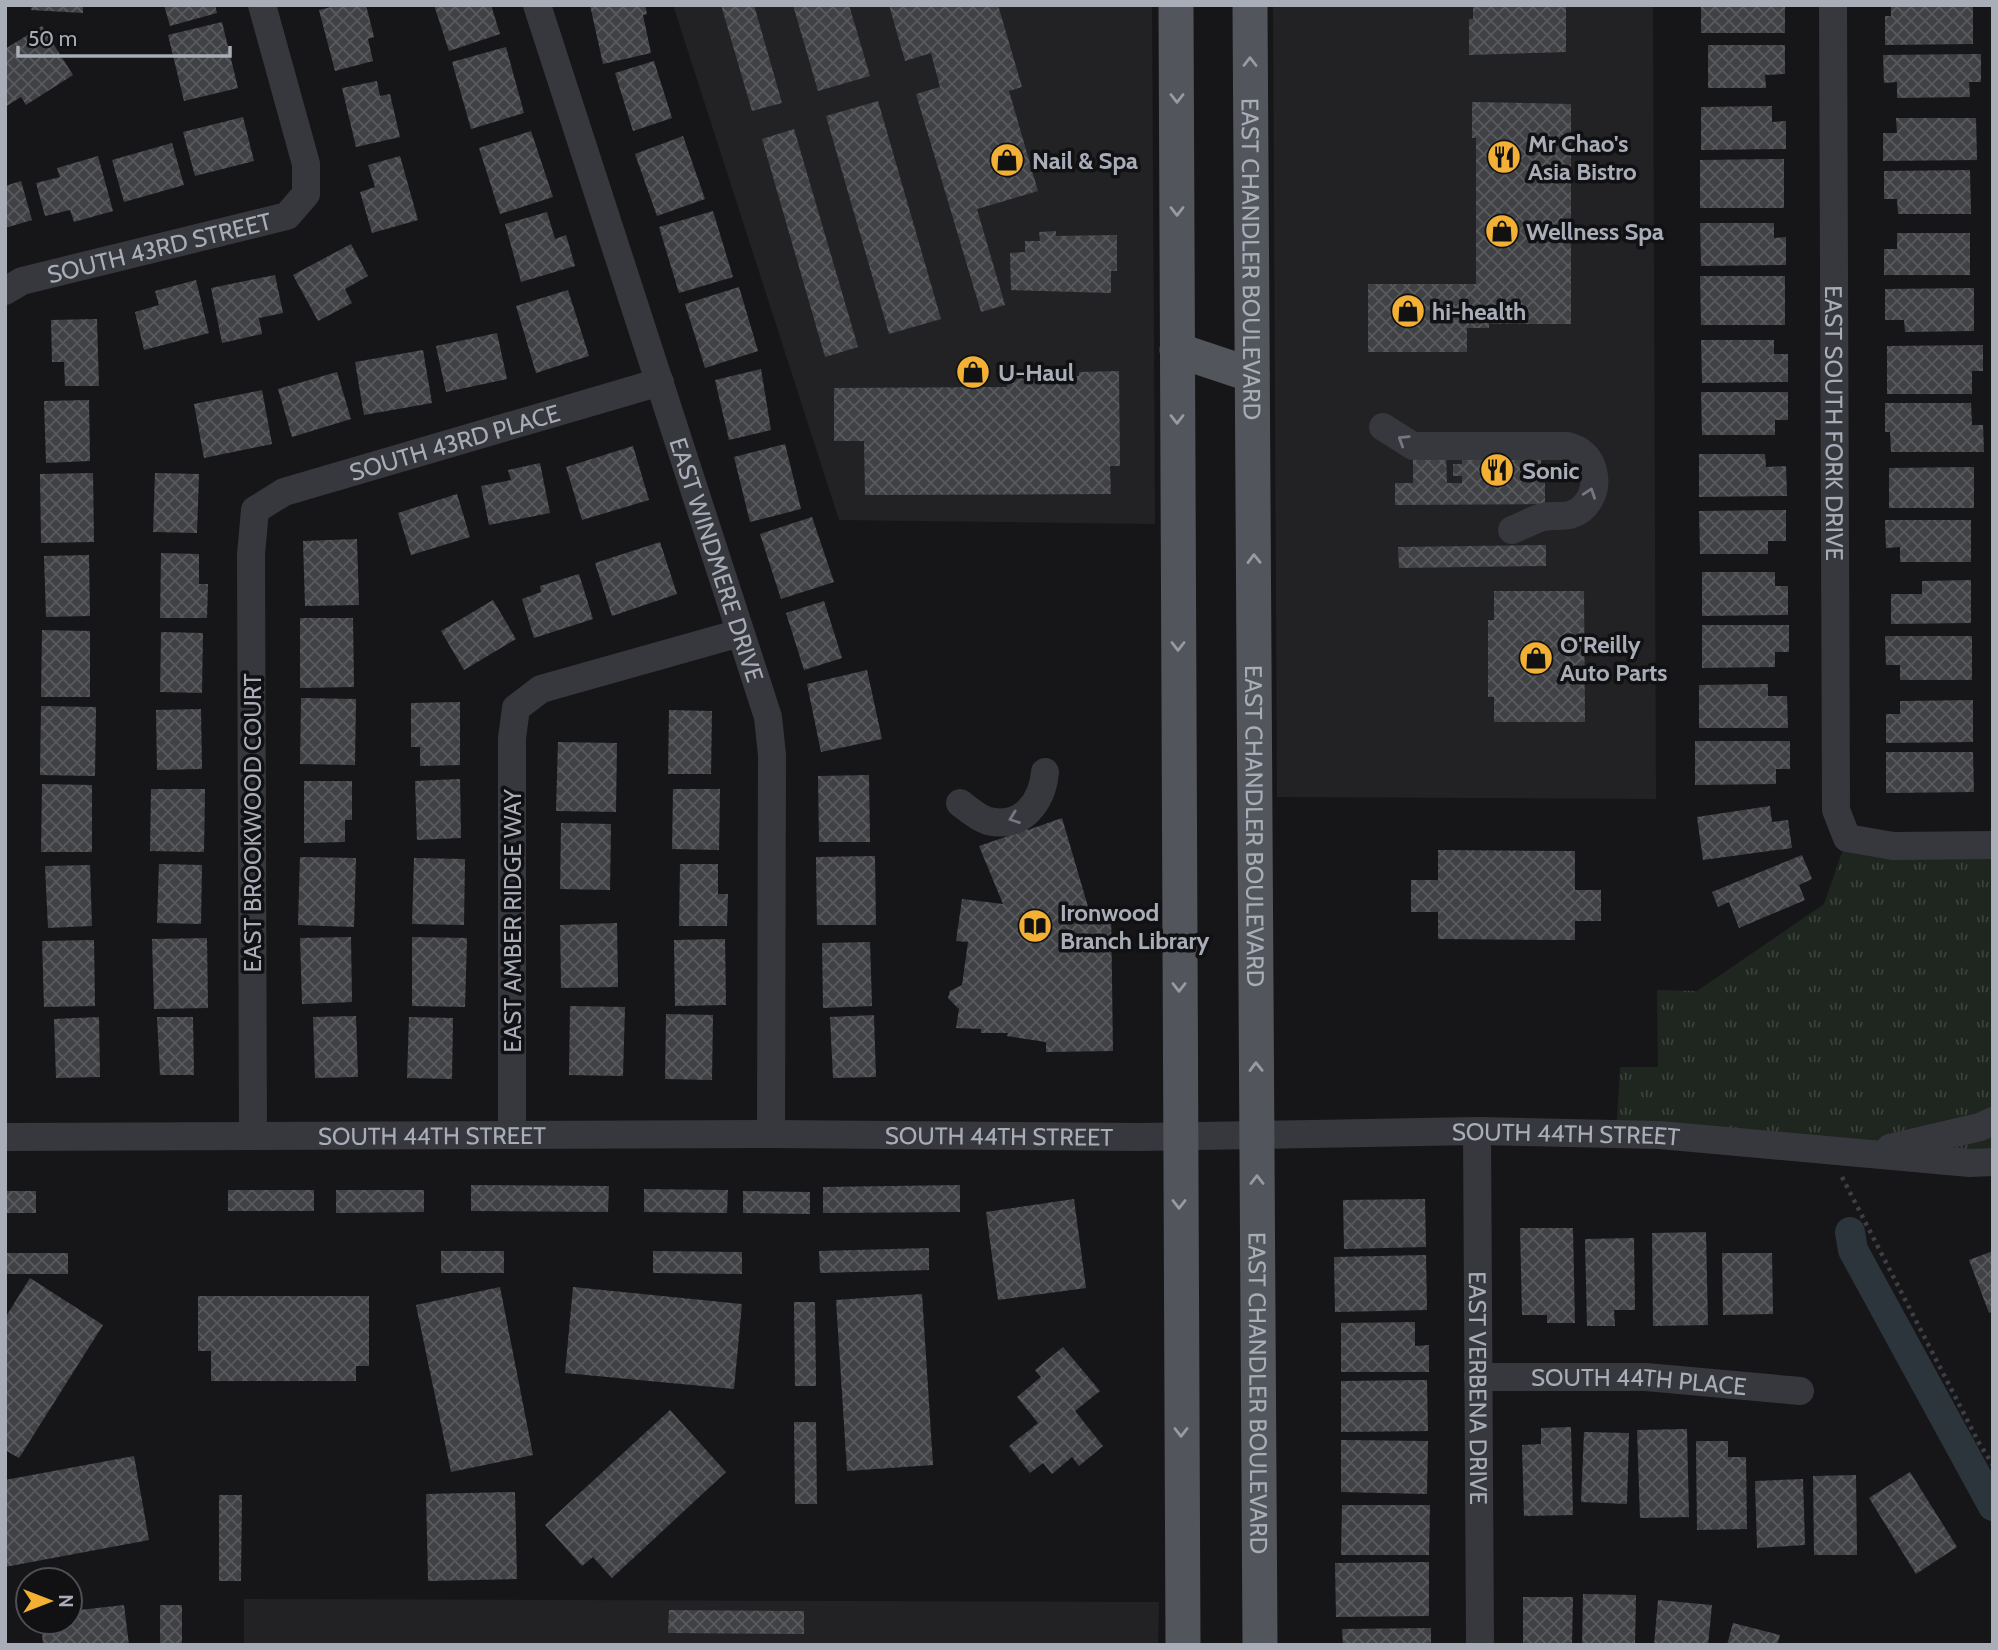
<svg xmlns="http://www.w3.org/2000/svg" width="1998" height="1650" font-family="Cabin,sans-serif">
  <defs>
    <pattern id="park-tufts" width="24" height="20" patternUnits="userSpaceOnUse" patternTransform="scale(1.75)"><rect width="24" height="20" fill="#1e261f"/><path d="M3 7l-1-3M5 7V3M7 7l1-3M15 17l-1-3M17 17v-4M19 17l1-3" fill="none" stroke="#3c433d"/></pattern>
    <pattern id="building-cross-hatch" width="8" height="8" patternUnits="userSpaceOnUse" patternTransform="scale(1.75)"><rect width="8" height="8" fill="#404145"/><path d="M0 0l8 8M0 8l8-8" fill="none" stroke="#595a5e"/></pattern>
  </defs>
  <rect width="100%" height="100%" fill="#161618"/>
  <!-- built -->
  <g fill="#222225">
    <polygon points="673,5 1152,5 1155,524 839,520"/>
    <polygon points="1273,5 1653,5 1656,799 1277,797"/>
    <polygon points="244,1599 1159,1602 1158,1645 244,1645"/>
  </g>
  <!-- park -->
  <polygon fill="url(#park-tufts)" points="1847,838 1993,845 1993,1162 1616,1134 1620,1067 1658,1067 1657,990 1697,991 1824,904"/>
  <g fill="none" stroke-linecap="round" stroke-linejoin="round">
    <!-- canal -->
    <polyline stroke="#2c353c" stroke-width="30" points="1850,1232 1853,1250 1993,1506"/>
  </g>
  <!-- building -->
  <g fill="url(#building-cross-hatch)">
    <polygon points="32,5 83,5 83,13 31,10"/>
    <polygon points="164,5 215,5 217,13 170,26"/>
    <polygon points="339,5 366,5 374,37 368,39 373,61 335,71 319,10"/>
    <polygon points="434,5 491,5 500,34 449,51"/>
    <polygon points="590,5 645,5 647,14 643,15 651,53 603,64"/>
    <polygon points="721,5 754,5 782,103 752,111"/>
    <polygon points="793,5 849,5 870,76 818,91"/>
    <polygon points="889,5 998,5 1022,87 1009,91 1038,191 977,209 1005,305 981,312 916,94 940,87 931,53 905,61"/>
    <polygon points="1473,5 1566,5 1566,52 1469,55 1469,19 1473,19"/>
    <rect x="1701" y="5" width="84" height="28"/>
    <polygon points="1891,5 1973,5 1973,44 1885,45 1885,16 1891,16"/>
    <polygon points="222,22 238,88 184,101 168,35"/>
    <polygon points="42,26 73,75 26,105 21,97 5,107 5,49"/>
    <polygon points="1708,45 1785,45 1785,74 1765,75 1766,88 1708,88"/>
    <polygon points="506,47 524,113 471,129 452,62"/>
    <polygon points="1981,54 1981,82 1969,82 1970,97 1897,98 1897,82 1884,83 1883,55"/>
    <polygon points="654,61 672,118 633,131 615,73"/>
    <polygon points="377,81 380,96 390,94 400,137 356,147 342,88"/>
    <polygon points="878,101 941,319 889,334 826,116"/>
    <polygon points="1472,102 1571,104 1571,324 1489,324 1489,328 1467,328 1467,352 1368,352 1368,284 1476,284 1476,138 1472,138"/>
    <polygon points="1772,106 1772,122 1786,121 1786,149 1701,150 1701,107"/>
    <polygon points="243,117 254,161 195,176 183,132"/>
    <polygon points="1896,118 1976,118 1977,160 1883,161 1883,133 1897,133"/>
    <polygon points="794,129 858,347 825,357 762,139"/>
    <polygon points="531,131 553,197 500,214 479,148"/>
    <polygon points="683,136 705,199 657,216 635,154"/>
    <polygon points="172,143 184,185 124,202 112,160"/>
    <polygon points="98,156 113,211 74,222 70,210 45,216 36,183 60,177 57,168"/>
    <polygon points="400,156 418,220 372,233 360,192 375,187 368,165"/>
    <polygon points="1784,159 1784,208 1700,208 1700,160"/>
    <polygon points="1970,170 1971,214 1898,214 1897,199 1884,199 1884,171"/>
    <polygon points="21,181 32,220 5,228 5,186"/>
    <polygon points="713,211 733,277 679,293 659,227"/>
    <polygon points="547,212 555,239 566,235 575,266 521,282 505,224"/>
    <polygon points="1700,223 1774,223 1774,238 1786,237 1786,265 1701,266"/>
    <polygon points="1056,231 1056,236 1117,235 1117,271 1111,271 1111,293 1011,290 1010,253 1025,252 1025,241 1040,241 1039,232"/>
    <polygon points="1897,233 1970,233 1970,275 1884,275 1884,249 1897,249"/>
    <polygon points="351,244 368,276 345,289 352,303 318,321 293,275"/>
    <polygon points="275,275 283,313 259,318 262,334 222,343 211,288"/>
    <polygon points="1700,276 1785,276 1785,325 1701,325"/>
    <polygon points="196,280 209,333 144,350 135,312 159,305 155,291"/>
    <polygon points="739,287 758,351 705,368 685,304"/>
    <polygon points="1974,288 1974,331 1905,332 1904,320 1885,320 1885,289"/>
    <polygon points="568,290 589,356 536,373 516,306"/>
    <polygon points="97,319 99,386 65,386 64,362 52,362 51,320"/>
    <polygon points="497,333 507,379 446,392 436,346"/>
    <polygon points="1701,340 1774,340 1774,354 1788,354 1788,382 1702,383"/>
    <polygon points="1983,345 1983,371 1972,371 1972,394 1887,394 1887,346"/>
    <polygon points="423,350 432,403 364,415 355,362"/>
    <polygon points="761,369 771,430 729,440 715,380"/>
    <polygon points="1119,371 1120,466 1110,466 1111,494 865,495 864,441 834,441 834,388 1007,387 1007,377 1079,376 1079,372"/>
    <polygon points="337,372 351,419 292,437 278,389"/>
    <polygon points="262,390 272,444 204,458 194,404"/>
    <polygon points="1701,392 1788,392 1788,420 1775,420 1775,435 1702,435"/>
    <polygon points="89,400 90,461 46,463 44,401"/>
    <polygon points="1885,403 1971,403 1972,425 1983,425 1984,452 1891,452 1890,432 1885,432"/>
    <polygon points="785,444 801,509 750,522 734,457"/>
    <polygon points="633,446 649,500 582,520 566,467"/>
    <polygon points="1413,452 1446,452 1447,483 1462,483 1462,476 1453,476 1453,464 1462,464 1462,452 1541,454 1541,482 1545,482 1545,504 1395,505 1395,483 1413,483"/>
    <polygon points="1699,454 1765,454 1766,467 1786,466 1787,496 1699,497"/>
    <polygon points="540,463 550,513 489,525 481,486 511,480 508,470"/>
    <polygon points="1974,467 1974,508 1889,508 1889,468"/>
    <polygon points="93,473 94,542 41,543 40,474"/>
    <polygon points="155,473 199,474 197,533 153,532"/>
    <polygon points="457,494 470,537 411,555 398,513"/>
    <polygon points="1786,510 1786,541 1768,541 1768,554 1700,554 1699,511"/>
    <polygon points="812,517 834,582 781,599 760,534"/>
    <polygon points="1885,520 1971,520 1971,562 1900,562 1900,547 1886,548"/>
    <polygon points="357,539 359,605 305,606 303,541"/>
    <polygon points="660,542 677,594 612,616 595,563"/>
    <polygon points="1546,545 1546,566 1399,568 1398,547"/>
    <polygon points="161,553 199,554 199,584 208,584 207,618 160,618"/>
    <polygon points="89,555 90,616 46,617 44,556"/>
    <polygon points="1702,572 1775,572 1775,586 1788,586 1788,615 1702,616"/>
    <polygon points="579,574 593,619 534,638 522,599 541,592 540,586"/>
    <polygon points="1971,580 1971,623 1891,624 1891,594 1922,594 1922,581"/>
    <polygon points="1494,591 1584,591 1585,722 1494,722 1494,697 1488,697 1488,620 1494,620"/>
    <polygon points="493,600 516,639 464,670 441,631"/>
    <polygon points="824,601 842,658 804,670 786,613"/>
    <polygon points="300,618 353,618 354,687 300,688"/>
    <polygon points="1702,625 1789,625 1789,652 1775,652 1775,667 1702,668"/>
    <polygon points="42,630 90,631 90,697 41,697"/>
    <polygon points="161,632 203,633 202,693 160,692"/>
    <polygon points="1885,636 1972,636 1972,680 1900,680 1900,665 1886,665"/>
    <polygon points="867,670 882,739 821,752 807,684"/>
    <polygon points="1768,684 1768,696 1787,696 1788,728 1699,728 1699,685"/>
    <polygon points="301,698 356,699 355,765 300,764"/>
    <polygon points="1973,700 1973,742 1886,743 1886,714 1900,714 1900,701"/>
    <polygon points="460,702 460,765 420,766 420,747 411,747 411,703"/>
    <polygon points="41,706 96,707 95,776 40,775"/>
    <polygon points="201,709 202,769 157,770 156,710"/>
    <polygon points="669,710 712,711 711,774 668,774"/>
    <polygon points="1695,741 1790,741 1790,769 1776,769 1776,784 1695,785"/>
    <polygon points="558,742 617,743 616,812 556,811"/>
    <polygon points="1886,752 1973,752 1974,792 1886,793"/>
    <polygon points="869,775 870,842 819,842 818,776"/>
    <polygon points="460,779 461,838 417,840 415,781"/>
    <polygon points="304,781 352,781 352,820 345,820 345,842 304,843"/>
    <polygon points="42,784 92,785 92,852 41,852"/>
    <polygon points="151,789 205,789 204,852 150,851"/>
    <polygon points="673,789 720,789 719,850 672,849"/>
    <polygon points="1770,806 1772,822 1788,820 1792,848 1703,860 1697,817"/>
    <polygon points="1062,818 1089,910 1111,910 1113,1051 1046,1052 1046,1042 1007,1036 1008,1033 981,1033 981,1029 956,1028 959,1009 948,998 950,991 962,985 968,942 956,941 962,899 1003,904 979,846 1014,834 1026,823 1028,830"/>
    <polygon points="561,823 611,824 610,890 560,889"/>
    <polygon points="1438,850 1575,851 1575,890 1601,890 1601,921 1575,921 1575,940 1438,939 1438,912 1411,912 1411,880 1438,880"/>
    <polygon points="1802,855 1812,879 1799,885 1805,900 1739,928 1729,902 1718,907 1712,892"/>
    <polygon points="875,856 876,925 817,925 816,857"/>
    <polygon points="300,857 356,858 354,927 298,925"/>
    <polygon points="414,858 465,859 464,925 412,924"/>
    <polygon points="159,864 202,865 201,924 157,923"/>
    <polygon points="680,864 718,864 718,894 728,894 727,926 679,926"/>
    <polygon points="90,865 92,926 48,928 45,866"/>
    <polygon points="617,923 618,987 561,988 560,925"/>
    <polygon points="351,937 352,1002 302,1004 300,938"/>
    <polygon points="412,937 467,938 465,1007 412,1006"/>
    <polygon points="207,938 208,1008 154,1009 152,939"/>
    <polygon points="725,939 726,1005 675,1006 674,940"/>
    <polygon points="94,940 95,1006 44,1007 42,941"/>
    <polygon points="870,942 872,1006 823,1008 822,943"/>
    <polygon points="570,1006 625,1007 623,1076 569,1075"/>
    <polygon points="666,1014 713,1015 712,1080 665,1079"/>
    <polygon points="874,1015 876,1077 833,1078 830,1017"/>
    <polygon points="356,1016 358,1077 315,1078 313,1017"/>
    <polygon points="99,1017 100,1077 56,1078 54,1019"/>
    <polygon points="157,1017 193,1017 194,1075 160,1075"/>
    <polygon points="409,1017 453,1018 452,1079 407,1078"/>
    <polygon points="471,1185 609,1186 608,1212 471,1211"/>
    <polygon points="960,1185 960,1212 823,1213 823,1187"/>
    <polygon points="644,1189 728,1190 727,1213 644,1212"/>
    <rect x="228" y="1190" width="86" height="21"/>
    <polygon points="336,1190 424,1190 424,1212 336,1213"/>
    <rect x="5" y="1191" width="31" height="22"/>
    <polygon points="743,1191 810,1192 810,1214 743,1213"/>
    <polygon points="1074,1199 1086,1288 998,1300 986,1212"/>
    <polygon points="1425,1199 1426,1247 1344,1249 1343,1200"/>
    <polygon points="1520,1228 1573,1228 1575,1323 1547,1323 1547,1315 1522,1315"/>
    <polygon points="1706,1232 1708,1325 1653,1326 1652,1233"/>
    <polygon points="1634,1238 1635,1310 1614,1310 1615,1326 1587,1326 1585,1239"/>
    <polygon points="929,1248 929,1270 820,1273 819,1251"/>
    <rect x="441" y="1251" width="63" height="22"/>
    <polygon points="653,1251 742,1252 742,1274 653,1273"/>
    <polygon points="1993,1251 1993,1311 1989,1313 1969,1260"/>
    <rect x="5" y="1253" width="63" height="21"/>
    <polygon points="1722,1253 1772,1253 1773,1314 1723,1315"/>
    <polygon points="1426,1255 1427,1310 1335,1312 1334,1257"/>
    <polygon points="30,1278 103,1325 19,1458 5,1450 5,1318"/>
    <polygon points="500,1287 533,1455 451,1472 416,1305"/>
    <polygon points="573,1287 742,1304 734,1389 565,1373"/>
    <polygon points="922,1294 933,1465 847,1471 836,1300"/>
    <polygon points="198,1296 369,1296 369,1366 356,1366 356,1381 211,1381 211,1351 198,1351"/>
    <polygon points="794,1302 815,1302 816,1386 795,1386"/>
    <polygon points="1415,1322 1415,1346 1429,1345 1429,1372 1341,1372 1341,1323"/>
    <polygon points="1063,1347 1100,1391 1075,1411 1103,1446 1079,1466 1072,1457 1052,1474 1043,1463 1030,1473 1009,1446 1038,1423 1017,1397 1041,1377 1035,1370"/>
    <polygon points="1427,1380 1428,1431 1341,1432 1341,1381"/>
    <polygon points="670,1410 726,1472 612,1578 593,1557 582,1566 545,1525"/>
    <polygon points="794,1422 816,1422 817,1504 795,1504"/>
    <polygon points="1571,1427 1573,1515 1524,1516 1522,1445 1541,1444 1541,1428"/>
    <polygon points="1687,1429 1689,1517 1640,1518 1637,1430"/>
    <polygon points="1584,1432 1629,1433 1627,1504 1581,1502"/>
    <polygon points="1341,1440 1428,1441 1427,1494 1341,1492"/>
    <polygon points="1696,1441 1728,1441 1728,1457 1746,1457 1747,1529 1697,1530"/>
    <polygon points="134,1456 149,1540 5,1567 5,1480"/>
    <polygon points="1910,1472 1957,1547 1916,1574 1869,1498"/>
    <polygon points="1856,1475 1857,1555 1814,1555 1813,1476"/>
    <polygon points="1803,1479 1805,1545 1757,1548 1755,1481"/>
    <polygon points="515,1492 517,1579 428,1581 426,1494"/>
    <polygon points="219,1495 242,1495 241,1581 219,1581"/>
    <polygon points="1342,1505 1430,1505 1429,1555 1341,1555"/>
    <polygon points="1429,1562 1429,1616 1336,1617 1335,1563"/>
    <polygon points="1583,1594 1636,1595 1635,1645 1582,1645"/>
    <polygon points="1523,1597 1573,1597 1572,1645 1523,1645"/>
    <polygon points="1658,1600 1712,1605 1708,1645 1654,1645"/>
    <polygon points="124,1605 129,1645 43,1645 41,1622 70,1622 70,1611"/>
    <rect x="160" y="1605" width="22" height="40"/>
    <polygon points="669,1610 804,1611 804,1634 668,1633"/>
    <polygon points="1733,1623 1780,1635 1777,1645 1727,1645"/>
    <polygon points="1431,1628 1431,1645 1343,1645 1342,1629"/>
  </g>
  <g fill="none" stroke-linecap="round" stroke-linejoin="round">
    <!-- path -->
    <polyline stroke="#3d3f44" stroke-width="4.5" stroke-dasharray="3.5 5" stroke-linecap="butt" points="1842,1177 1979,1443 1993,1465"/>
    <!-- minor -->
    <g stroke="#37383d" stroke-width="28">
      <path id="s1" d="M537 5 768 717 772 755 771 1134"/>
      <path id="s2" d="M1833 5 1836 810 1847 838 1893 846 1993 845"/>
      <path id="s3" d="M5 291 22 281 287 216 306 194V164L262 5"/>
      <path d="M1383 427 1413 446H1567C1580 449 1590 457 1593 471 1598 489 1589 509 1570 515 1562 517 1552 515 1543 517 1533 520 1522 526 1512 530"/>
      <path d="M960 803C968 809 978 818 988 821 1022 829 1042 803 1045 772"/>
      <path id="s4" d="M1477 1131 1480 1645"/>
      <polyline points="512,1135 512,738 516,708 541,689 740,633"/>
      <path id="s5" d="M253 1136 251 554 255 510 284 492 660 382"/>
      <path id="s6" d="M5 1137 771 1134 1140 1137 1477 1131 1660 1135 1970 1163 1993 1162"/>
      <polyline points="1890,1148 1980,1127 1993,1121"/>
      <path id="s7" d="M1478 1377H1646L1800 1391"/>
    </g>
    <!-- major -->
    <g stroke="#53555c" stroke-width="35">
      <polyline points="1176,5 1183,1645"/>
      <path id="s8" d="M1250 5 1260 1645"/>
      <polyline points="1177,350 1252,375"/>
    </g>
  </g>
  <!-- one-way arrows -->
  <defs><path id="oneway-chevron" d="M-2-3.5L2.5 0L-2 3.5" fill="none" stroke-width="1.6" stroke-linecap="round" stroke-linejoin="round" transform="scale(1.75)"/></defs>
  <g stroke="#979ba6">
    <use href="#oneway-chevron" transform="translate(1250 62) rotate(-90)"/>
    <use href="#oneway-chevron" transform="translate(1177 98) rotate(90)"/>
    <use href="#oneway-chevron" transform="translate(1177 211) rotate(90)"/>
    <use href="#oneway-chevron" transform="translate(1177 419) rotate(90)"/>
    <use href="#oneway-chevron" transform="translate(1254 559) rotate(-91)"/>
    <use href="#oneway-chevron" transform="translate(1178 646) rotate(90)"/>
    <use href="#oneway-chevron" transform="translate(1179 987) rotate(90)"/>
    <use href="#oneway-chevron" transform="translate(1256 1067) rotate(-91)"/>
    <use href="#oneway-chevron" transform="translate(1257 1180) rotate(-90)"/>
    <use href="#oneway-chevron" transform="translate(1179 1204) rotate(90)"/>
    <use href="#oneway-chevron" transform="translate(1181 1432) rotate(90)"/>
  </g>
  <g stroke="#757881">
    <use href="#oneway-chevron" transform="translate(1403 440) rotate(-148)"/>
    <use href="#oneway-chevron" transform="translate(1590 493) rotate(-71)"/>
    <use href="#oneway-chevron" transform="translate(1014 818) rotate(160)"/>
  </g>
  <!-- icons -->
  <defs>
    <g id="restaurant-disc" transform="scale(1.75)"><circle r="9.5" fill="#f2b134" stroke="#111113"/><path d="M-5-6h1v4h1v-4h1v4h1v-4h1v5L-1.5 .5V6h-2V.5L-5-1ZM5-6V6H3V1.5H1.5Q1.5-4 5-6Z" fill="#111"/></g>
    <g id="shop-disc" transform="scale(1.75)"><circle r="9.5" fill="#f2b134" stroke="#111113"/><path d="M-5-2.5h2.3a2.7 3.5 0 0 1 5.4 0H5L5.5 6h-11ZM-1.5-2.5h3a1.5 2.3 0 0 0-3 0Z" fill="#111"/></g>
    <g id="library-disc" transform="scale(1.75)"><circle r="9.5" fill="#f2b134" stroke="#111113"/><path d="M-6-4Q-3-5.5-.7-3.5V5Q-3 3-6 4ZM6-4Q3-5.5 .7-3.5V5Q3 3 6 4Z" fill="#111"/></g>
  </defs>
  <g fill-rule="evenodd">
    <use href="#restaurant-disc" x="1504" y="157"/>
    <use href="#shop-disc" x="1007" y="160"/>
    <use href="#shop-disc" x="1502" y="231"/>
    <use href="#shop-disc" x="1408" y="311"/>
    <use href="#shop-disc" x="973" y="372"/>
    <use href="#restaurant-disc" x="1497" y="470"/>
    <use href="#shop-disc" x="1536" y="658"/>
    <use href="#library-disc" x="1035" y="926"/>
  </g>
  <g text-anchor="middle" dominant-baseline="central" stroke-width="7" stroke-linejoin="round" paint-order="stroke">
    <!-- poi labels -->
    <g font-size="24" font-weight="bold" fill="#a8adb8" stroke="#111113" text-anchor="start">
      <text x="1528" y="143">Mr Chao's<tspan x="1528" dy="28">Asia Bistro</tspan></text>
      <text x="1032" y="160">Nail &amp; Spa</text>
      <text x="1526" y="231">Wellness Spa</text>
      <text x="1432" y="311">hi-health</text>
      <text x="998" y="372">U-Haul</text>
      <text x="1522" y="470">Sonic</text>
      <text x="1560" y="644">O'Reilly<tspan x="1560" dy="28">Auto Parts</tspan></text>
      <text x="1060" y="912">Ironwood<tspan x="1060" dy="28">Branch Library</tspan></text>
    </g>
    <!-- street labels -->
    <g font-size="24" fill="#a8adb8" stroke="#111113">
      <text stroke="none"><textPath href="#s3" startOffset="161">SOUTH 43RD STREET</textPath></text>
      <text stroke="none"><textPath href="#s8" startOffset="254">EAST CHANDLER BOULEVARD</textPath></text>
      <text stroke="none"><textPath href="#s2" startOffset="418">EAST SOUTH FORK DRIVE</textPath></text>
      <text stroke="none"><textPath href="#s5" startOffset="838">SOUTH 43RD PLACE</textPath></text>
      <text stroke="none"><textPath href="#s1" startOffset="583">EAST WINDMERE DRIVE</textPath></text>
      <text transform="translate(252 823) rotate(-90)">EAST BROOKWOOD COURT</text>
      <text stroke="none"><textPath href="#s8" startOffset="821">EAST CHANDLER BOULEVARD</textPath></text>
      <text transform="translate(512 921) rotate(-90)">EAST AMBER RIDGE WAY</text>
      <text stroke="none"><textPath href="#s6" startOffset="427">SOUTH 44TH STREET</textPath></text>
      <text stroke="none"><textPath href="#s6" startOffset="1561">SOUTH 44TH STREET</textPath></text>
      <text stroke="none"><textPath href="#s6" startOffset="994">SOUTH 44TH STREET</textPath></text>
      <text stroke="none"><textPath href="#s7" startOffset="161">SOUTH 44TH PLACE</textPath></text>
      <text stroke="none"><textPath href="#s4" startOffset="257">EAST VERBENA DRIVE</textPath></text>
      <text stroke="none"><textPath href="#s8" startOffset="1388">EAST CHANDLER BOULEVARD</textPath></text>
    </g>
  </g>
  <!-- border -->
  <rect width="1998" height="1650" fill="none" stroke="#a8adb8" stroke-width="14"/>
  <!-- north arrow -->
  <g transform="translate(49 1601) rotate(90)"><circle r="33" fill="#111113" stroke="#4d4f55" stroke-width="2"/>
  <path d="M0-5L12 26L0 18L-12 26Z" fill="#f2b134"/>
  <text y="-10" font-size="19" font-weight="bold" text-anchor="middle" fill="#a8adb8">N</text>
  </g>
  <!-- scale -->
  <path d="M18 46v10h212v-10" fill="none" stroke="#a8adb8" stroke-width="3.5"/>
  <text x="28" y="46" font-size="21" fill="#a8adb8" stroke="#111113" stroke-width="5" paint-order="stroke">50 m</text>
</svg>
